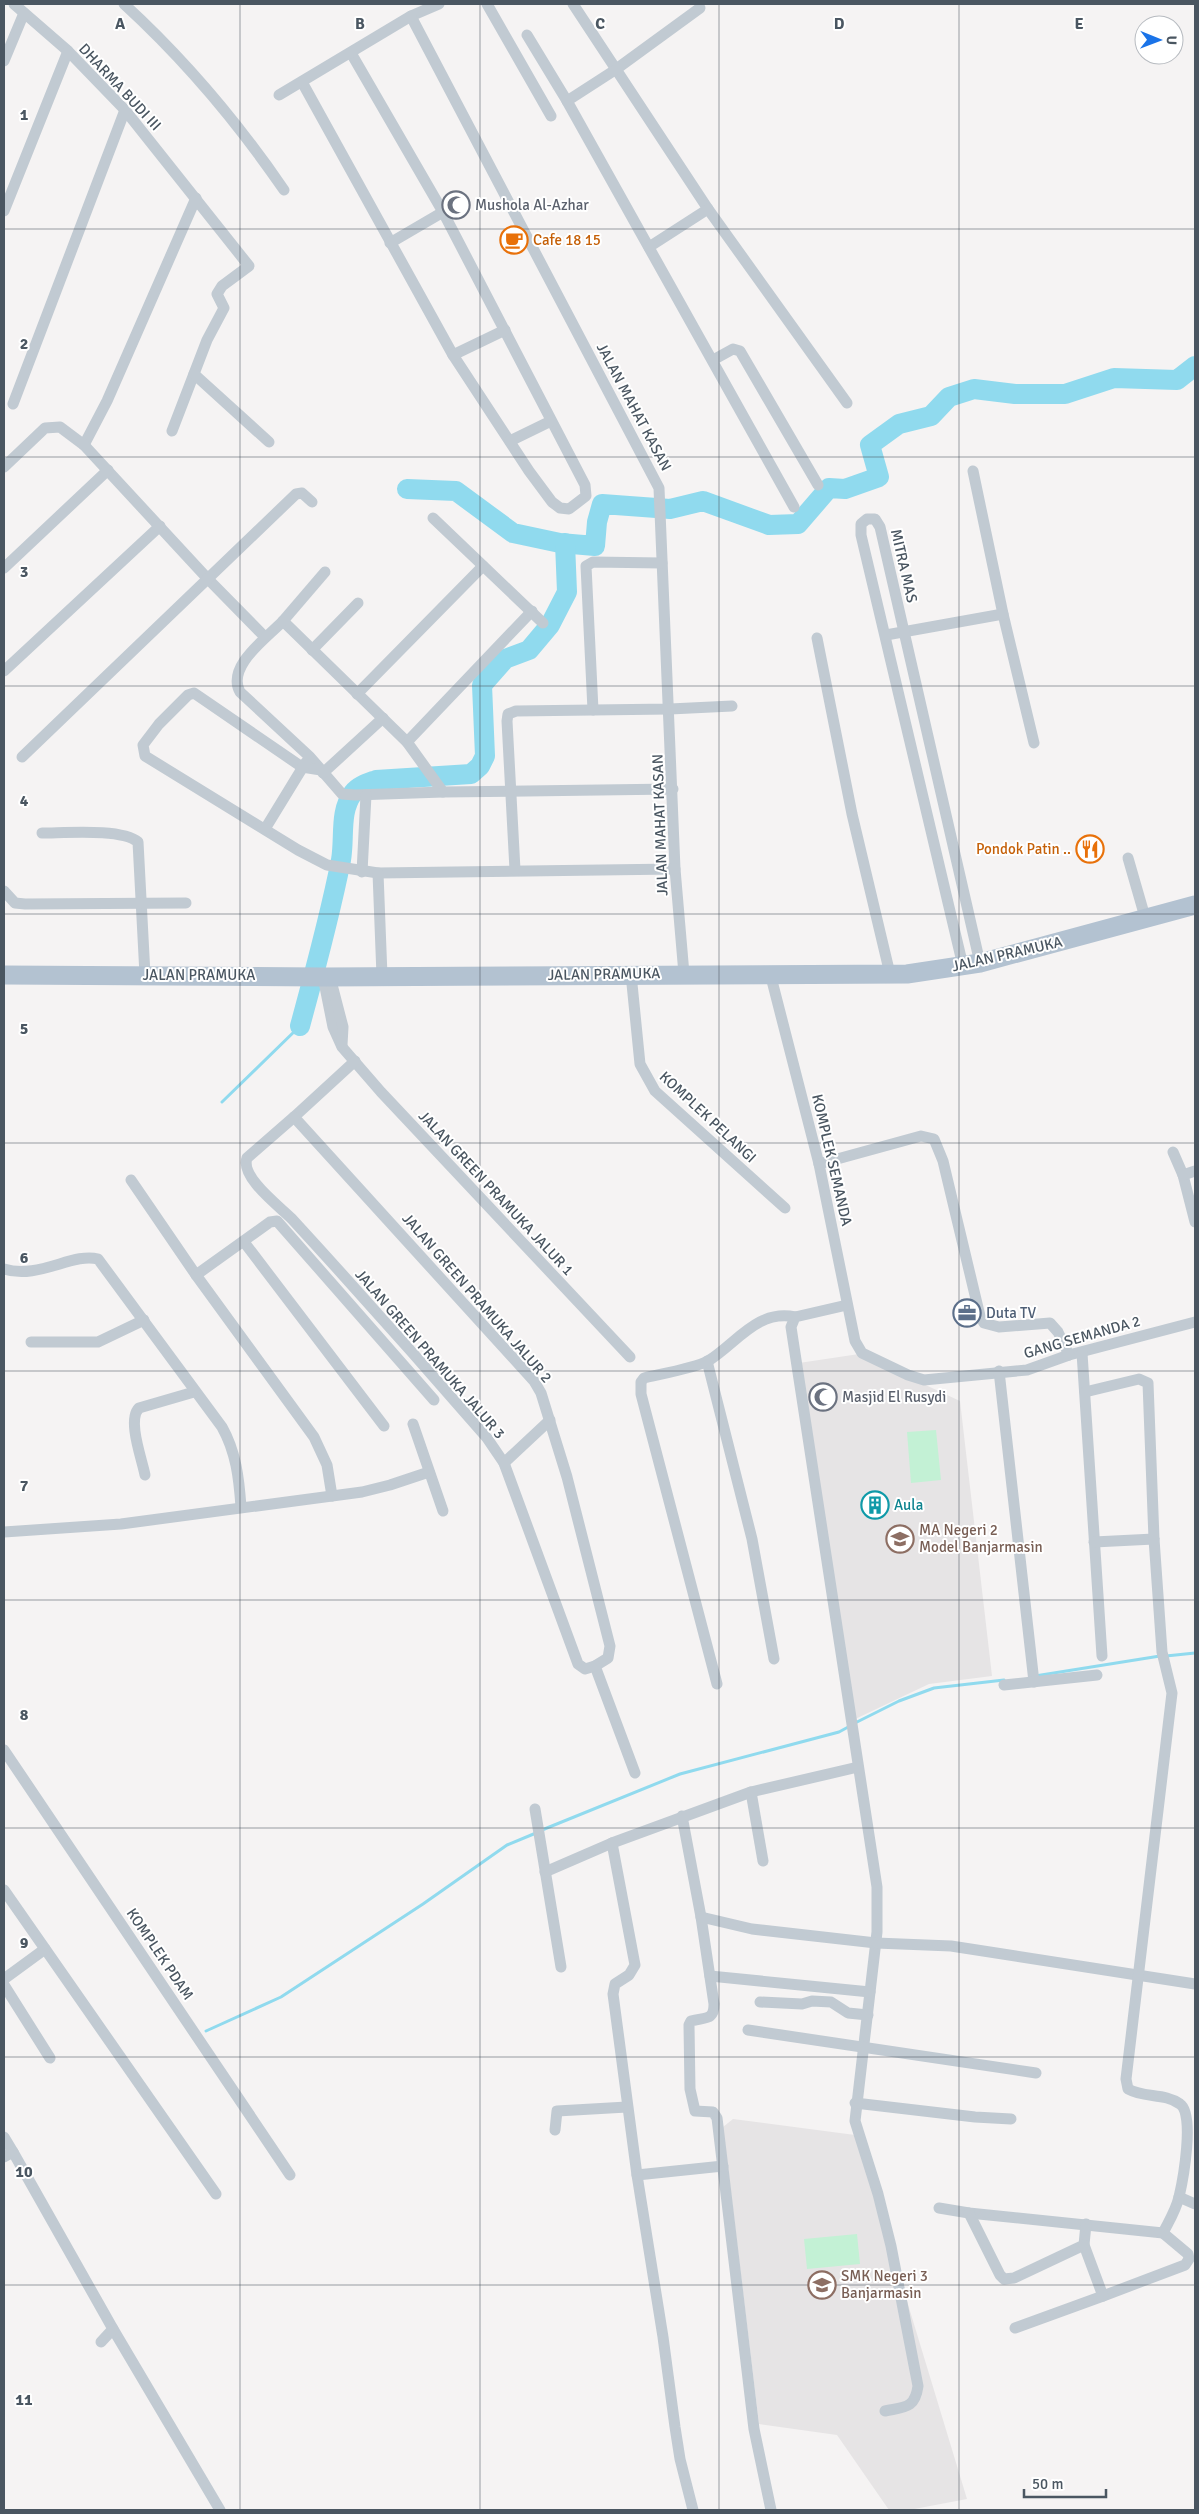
<svg xmlns="http://www.w3.org/2000/svg" width="1199" height="2514" font-family="Signika,sans-serif">
  <rect width="100%" height="100%" fill="#f5f3f3"/>
  <!-- education -->
  <g fill="#e6e4e5">
    <polygon points="859,1354 960,1401 992,1676 929,1684 851,1721 799,1363"/>
    <polygon points="733,2119 855,2135 860,2146 967,2499 909,2510 889,2510 837,2435 759,2424 723,2127"/>
  </g>
  <!-- green -->
  <g fill="#c3f1d5">
    <polygon points="936,1430 941,1480 911,1483 907,1432"/>
    <polygon points="857,2234 860,2264 807,2269 804,2239"/>
  </g>
  <g fill="none" stroke-linecap="round" stroke-linejoin="round">
    <!-- stream -->
    <g stroke="#90daee" stroke-width="3">
      <polyline points="222,1102 300,1026"/>
      <polyline points="1166,1656 1195,1653"/>
      <polyline points="1035,1676 1160,1656"/>
      <polyline points="855,1723 899,1701 934,1688 1004,1680"/>
      <polyline points="542,1830 680,1774 839,1732 850,1726"/>
      <polyline points="206,2031 281,1997 423,1904 507,1845 536,1833"/>
    </g>
    <!-- river -->
    <g stroke="#90daee" stroke-width="20">
      <polyline points="407,489 456,491 513,533 560,543 595,546 597,522 602,504 670,509 703,501 769,525 798,524 829,488 845,489 879,477 870,445 899,424 931,416 949,397 974,389 1015,394 1065,394 1114,378 1177,380 1195,366"/>
      <path d="M300 1026C315 971 330 916 341 860 345 837 339 812 353 793 358 786 368 783 376 780L471 774 480 766 485 756 482 685 505 659 529 650 550 625 567 592 565 543"/>
    </g>
    <!-- street -->
    <g stroke="#c1cad2" stroke-width="11">
      <polyline points="14,4 68,51 125,110 249,266 222,286 217,294 224,308 207,340 172,431"/>
      <path d="M124 4C184 59 238 123 284 190"/>
      <polyline points="439,4 411,16 415,24 659,488 675,869 684,974"/>
      <polyline points="487,4 551,116"/>
      <polyline points="573,4 708,209 847,403"/>
      <polyline points="527,35 567,101 794,507"/>
      <polyline points="4,61 24,13"/>
      <polyline points="302,82 453,355 529,471 552,502 560,508 569,509 586,496 585,485 443,212 351,53"/>
      <polyline points="279,95 411,16"/>
      <polyline points="567,101 615,70 700,8"/>
      <polyline points="4,211 68,51"/>
      <polyline points="390,243 443,212"/>
      <polyline points="649,247 708,209"/>
      <polyline points="453,355 505,330"/>
      <polyline points="713,360 733,349 740,351 818,485"/>
      <polyline points="194,374 269,442"/>
      <polyline points="13,404 125,110"/>
      <polyline points="510,441 551,421"/>
      <polyline points="84,445 107,401 196,198"/>
      <polyline points="4,467 45,428 60,427 84,445 207,578 265,637"/>
      <polyline points="973,471 1003,614 1034,743"/>
      <polyline points="433,518 543,623"/>
      <polyline points="4,568 108,470"/>
      <path d="M283 621 407 742 443 792 355 795 342 794 310 757 240 692C226 666 267 638 283 621Z"/>
      <polyline points="283,621 325,572"/>
      <polyline points="886,635 1003,614"/>
      <polyline points="817,638 852,814 890,974"/>
      <polyline points="312,650 358,603"/>
      <polyline points="4,671 160,526"/>
      <polyline points="357,694 483,566"/>
      <polyline points="593,710 586,566 593,562 662,563"/>
      <polyline points="407,742 532,611"/>
      <polyline points="22,757 296,494 302,493 312,502"/>
      <polyline points="321,770 302,767 194,693 188,695 159,724 143,745 145,756 298,850 327,865 378,873 675,869"/>
      <polyline points="323,773 383,718"/>
      <polyline points="443,792 673,789"/>
      <polyline points="265,829 306,762"/>
      <path d="M42 833C64 833 122 828 138 842L145 975"/>
      <polyline points="1128,858 1145,917"/>
      <polyline points="515,870 507,721 508,714 516,711 670,709 732,706"/>
      <polyline points="362,872 366,795"/>
      <polyline points="378,873 382,976"/>
      <polyline points="4,891 15,903 25,904 186,903"/>
      <polyline points="963,966 861,535 861,524 867,519 875,519 880,527 980,963"/>
      <polyline points="770,973 819,1164 855,1341 862,1353 908,1375 924,1380 1027,1370 1069,1355 1195,1322"/>
      <polyline points="631,974 640,1064 655,1091 785,1208"/>
      <polyline points="323,977 333,1027 342,1047 381,1092 630,1357"/>
      <polyline points="330,977 343,1027 342,1045"/>
      <polyline points="355,1061 294,1117 534,1381 541,1393 567,1477 610,1646 608,1658 595,1666 635,1773"/>
      <path d="M294 1117 247 1158C240 1177 279 1206 292 1219 358 1291 423 1364 487 1438L504 1463 578 1664 585 1669 595 1666"/>
      <polyline points="1173,1152 1183,1175 1195,1222"/>
      <polyline points="819,1164 921,1136 934,1139 943,1161 980,1316 984,1323 999,1327 1050,1323 1058,1332 1069,1355"/>
      <polyline points="1183,1175 1195,1171"/>
      <polyline points="131,1180 196,1275 314,1437 327,1465 332,1496"/>
      <polyline points="244,1242 384,1426"/>
      <path d="M4 1269C38 1280 73 1252 98 1259L222 1427C236 1452 239 1478 241 1507"/>
      <polyline points="196,1275 270,1222 277,1221 434,1400"/>
      <path d="M847 1305 795 1317 791 1327 877 1887V1932L855 2121 878 2194 891 2246 918 2386C915 2409 904 2407 885 2411"/>
      <polyline points="31,1342 98,1342 144,1320"/>
      <polyline points="1082,1353 1102,1656"/>
      <polyline points="707,1361 752,1539 774,1659"/>
      <polyline points="999,1371 1034,1682"/>
      <polyline points="413,1424 443,1511"/>
      <polyline points="504,1463 550,1420"/>
      <path d="M145 1475C142 1459 127 1420 139 1408L194 1392"/>
      <polyline points="4,1532 121,1524 362,1492 390,1485 429,1472"/>
      <polyline points="1094,1542 1154,1539"/>
      <path d="M717 1684 641 1394V1382L644 1378C661 1374 695 1368 708 1361 736 1344 757 1309 795 1317"/>
      <polyline points="1004,1685 1097,1675"/>
      <polyline points="4,1750 290,2175"/>
      <polyline points="751,1792 763,1861"/>
      <polyline points="535,1809 561,1967"/>
      <path d="M682 1816 701 1917 714 2004C714 2021 705 2017 691 2021L689 2025 690 2089 695 2111 713 2112 717 2118 754 2429 771 2510"/>
      <polyline points="612,1843 635,1965 629,1975 615,1984 613,1994 637,2175 663,2337 675,2427 680,2459 693,2510"/>
      <polyline points="545,1872 612,1843 751,1792 858,1767"/>
      <polyline points="4,1890 216,2194"/>
      <polyline points="701,1917 752,1929 876,1943 951,1946 1195,1984"/>
      <polyline points="710,1976 870,1992"/>
      <polyline points="4,1979 45,1949"/>
      <polyline points="4,1985 50,2058"/>
      <polyline points="760,2002 802,2004 812,2001 831,2002 848,2013 868,2015"/>
      <polyline points="748,2030 1036,2073"/>
      <polyline points="855,2103 975,2117 1011,2119"/>
      <polyline points="555,2130 557,2111 627,2107"/>
      <polyline points="4,2137 13,2152"/>
      <polyline points="4,2157 13,2152 113,2329 220,2510"/>
      <polyline points="637,2175 723,2166"/>
      <polyline points="1179,2197 1195,2204"/>
      <path d="M939 2208 969 2213 1163 2233C1169 2221 1176 2210 1179 2197 1183 2180 1195 2114 1180 2104 1165 2093 1144 2098 1128 2089L1126 2079 1172 1693 1162 1652 1154 1539 1148 1383 1139 1379 1085 1392"/>
      <polyline points="969,2213 1000,2275 1004,2279 1014,2278 1084,2245 1086,2224"/>
      <polyline points="1103,2296 1185,2265 1189,2259 1188,2254 1163,2233"/>
      <polyline points="1015,2328 1103,2296 1084,2245"/>
      <polyline points="101,2342 113,2329"/>
    </g>
    <!-- primary -->
    <polyline stroke="#b3c2d1" stroke-width="19" points="4,975 323,977 907,974 980,963 1195,905"/>
  </g>
  <!-- grid -->
  <path fill="none" stroke="#4a5661" stroke-width="1" stroke-opacity="0.55" d="M240 4V2510M480 4V2510M719 4V2510M959 4V2510M4 229H1195M4 457H1195M4 686H1195M4 914H1195M4 1143H1195M4 1371H1195M4 1600H1195M4 1828H1195M4 2057H1195M4 2285H1195"/>
  <!-- icons -->
  <defs>
    <g id="mosque-ring" transform="scale(1.4375)"><circle r="9.5" fill="#fff" stroke="#6b7280" stroke-width="1.5"/><path d="M3.5-4.9A6 6 0 1 0 3.5 4.9A5 5 0 1 1 3.5-4.9Z" fill="#6b7280"/></g>
    <g id="cafe-ring" transform="scale(1.4375)"><circle r="9.5" fill="#fff" stroke="#e8710a" stroke-width="1.5"/><path d="M-5.5-4.5H6V0H3Q3 3.5 0 3.5H-2.5Q-5.5 3.5-5.5 0ZM3-3.2v2h1.7v-2ZM-6 4.5H4V6H-6Z" fill="#e8710a"/></g>
    <g id="restaurant-ring" transform="scale(1.4375)"><circle r="9.5" fill="#fff" stroke="#e8710a" stroke-width="1.5"/><path d="M-5-6h1v4h1v-4h1v4h1v-4h1v5L-1.5 .5V6h-2V.5L-5-1ZM5-6V6H3V1.5H1.5Q1.5-4 5-6Z" fill="#e8710a"/></g>
    <g id="office-ring" transform="scale(1.4375)"><circle r="9.5" fill="#fff" stroke="#5c6f8a" stroke-width="1.5"/><path d="M-6-3h4V-5.5h4V-3h4V5H-6ZM-1-4.5V-3h2v-1.5ZM-6 0V1H6V0Z" fill="#5c6f8a"/></g>
    <g id="building-ring" transform="scale(1.4375)"><circle r="9.5" fill="#fff" stroke="#0f9aa8" stroke-width="1.5"/><path d="M-4-6H4V6H1V3H-1V6H-4ZM-2.5-4.3h1.7v1.8h-1.7ZM.8-4.3h1.7v1.8H.8ZM-2.5-1h1.7V.8h-1.7ZM.8-1h1.7V.8H.8Z" fill="#0f9aa8"/></g>
    <g id="school-ring" transform="scale(1.4375)"><circle r="9.5" fill="#fff" stroke="#8d6e63" stroke-width="1.5"/><path d="M0-5L7-2L0 1L-7-2ZM-4 1L0 2.5L4 1V4Q0 6-4 4Z" fill="#8d6e63"/></g>
  </defs>
  <g fill-rule="evenodd">
    <use href="#mosque-ring" x="456" y="205"/>
    <use href="#cafe-ring" x="514" y="240"/>
    <use href="#restaurant-ring" x="1090" y="849"/>
    <use href="#office-ring" x="967" y="1313"/>
    <use href="#mosque-ring" x="823" y="1397"/>
    <use href="#building-ring" x="875" y="1505"/>
    <use href="#school-ring" x="900" y="1539"/>
    <use href="#school-ring" x="822" y="2285"/>
  </g>
  <g text-anchor="middle" dominant-baseline="central" stroke-width="4" stroke-linejoin="round" paint-order="stroke">
    <!-- street labels -->
    <g font-size="15" fill="#4a5661" stroke="#fff">
      <text transform="translate(120 87) rotate(47)">DHARMA BUDI III</text>
      <text transform="translate(634 407) rotate(62)">JALAN MAHAT KASAN</text>
      <text transform="translate(904 566) rotate(77)">MITRA MAS</text>
      <text transform="translate(660 825) rotate(-92)">JALAN MAHAT KASAN</text>
      <text transform="translate(1007 954) rotate(-13)">JALAN PRAMUKA</text>
      <text transform="translate(604 974) rotate(-1)">JALAN PRAMUKA</text>
      <text x="199" y="975">JALAN PRAMUKA</text>
      <text transform="translate(708 1117) rotate(43)">KOMPLEK PELANGI</text>
      <text transform="translate(832 1160) rotate(77)">KOMPLEK SEMANDA</text>
      <text transform="translate(496 1193) rotate(47)">JALAN GREEN PRAMUKA JALUR 1</text>
      <text transform="translate(477 1298) rotate(49)">JALAN GREEN PRAMUKA JALUR 2</text>
      <text transform="translate(1082 1337) rotate(-16)">GANG SEMANDA 2</text>
      <text transform="translate(430 1354) rotate(49)">JALAN GREEN PRAMUKA JALUR 3</text>
      <text transform="translate(160 1954) rotate(56)">KOMPLEK PDAM</text>
    </g>
    <!-- worship labels -->
    <g font-size="15" fill="#5b616d" stroke="#fff" text-anchor="start">
      <text x="475" y="205">Mushola Al-Azhar</text>
      <text x="842" y="1397">Masjid El Rusydi</text>
    </g>
    <!-- food labels -->
    <g font-size="15" fill="#c56008" stroke="#fff" text-anchor="start">
      <text x="533" y="240">Cafe 18 15</text>
      <text x="1071" y="849" text-anchor="end">Pondok Patin ..</text>
    </g>
    <!-- service labels -->
    <g font-size="15" fill="#4e5e75" stroke="#fff" text-anchor="start">
      <text x="986" y="1313">Duta TV</text>
    </g>
    <!-- culture labels -->
    <g font-size="15" fill="#0d838f" stroke="#fff" text-anchor="start">
      <text x="894" y="1505">Aula</text>
    </g>
    <!-- education labels -->
    <g font-size="15" fill="#785e54" stroke="#fff" text-anchor="start">
      <text x="919" y="1530">MA Negeri 2<tspan x="919" dy="17">Model Banjarmasin</tspan></text>
      <text x="841" y="2276">SMK Negeri 3<tspan x="841" dy="17">Banjarmasin</tspan></text>
    </g>
  </g>
  <g font-size="16" text-anchor="middle" font-weight="bold" fill="#4a5661" stroke="#fff" stroke-width="4" stroke-linejoin="round" paint-order="stroke">
    <text x="120" y="29">A</text>
    <text x="360" y="29">B</text>
    <text x="600" y="29">C</text>
    <text x="839" y="29">D</text>
    <text x="1079" y="29">E</text>
    <text x="24" y="120">1</text>
    <text x="24" y="349">2</text>
    <text x="24" y="577">3</text>
    <text x="24" y="806">4</text>
    <text x="24" y="1034">5</text>
    <text x="24" y="1263">6</text>
    <text x="24" y="1491">7</text>
    <text x="24" y="1720">8</text>
    <text x="24" y="1948">9</text>
    <text x="24" y="2177">10</text>
    <text x="24" y="2405">11</text>
  </g>
  <!-- border -->
  <rect width="1199" height="2514" fill="none" stroke="#4a5661" stroke-width="10"/>
  <!-- north arrow -->
  <g transform="translate(1159 40) rotate(91)"><circle r="24" fill="#ffffff" stroke="#b7bbc0"/>
  <path d="M0-4L9 19L0 12L-9 19Z" fill="#1a73e8"/>
  <text y="-8" font-size="14" font-weight="bold" text-anchor="middle" fill="#4a5661">U</text>
  </g>
  <!-- scale -->
  <path d="M1024 2489v8h82v-8" fill="none" stroke="#4a5661" stroke-width="2.5"/>
  <text x="1032" y="2489" font-size="15" fill="#4a5661" stroke="#ffffff" stroke-width="4" paint-order="stroke">50 m</text>
</svg>
